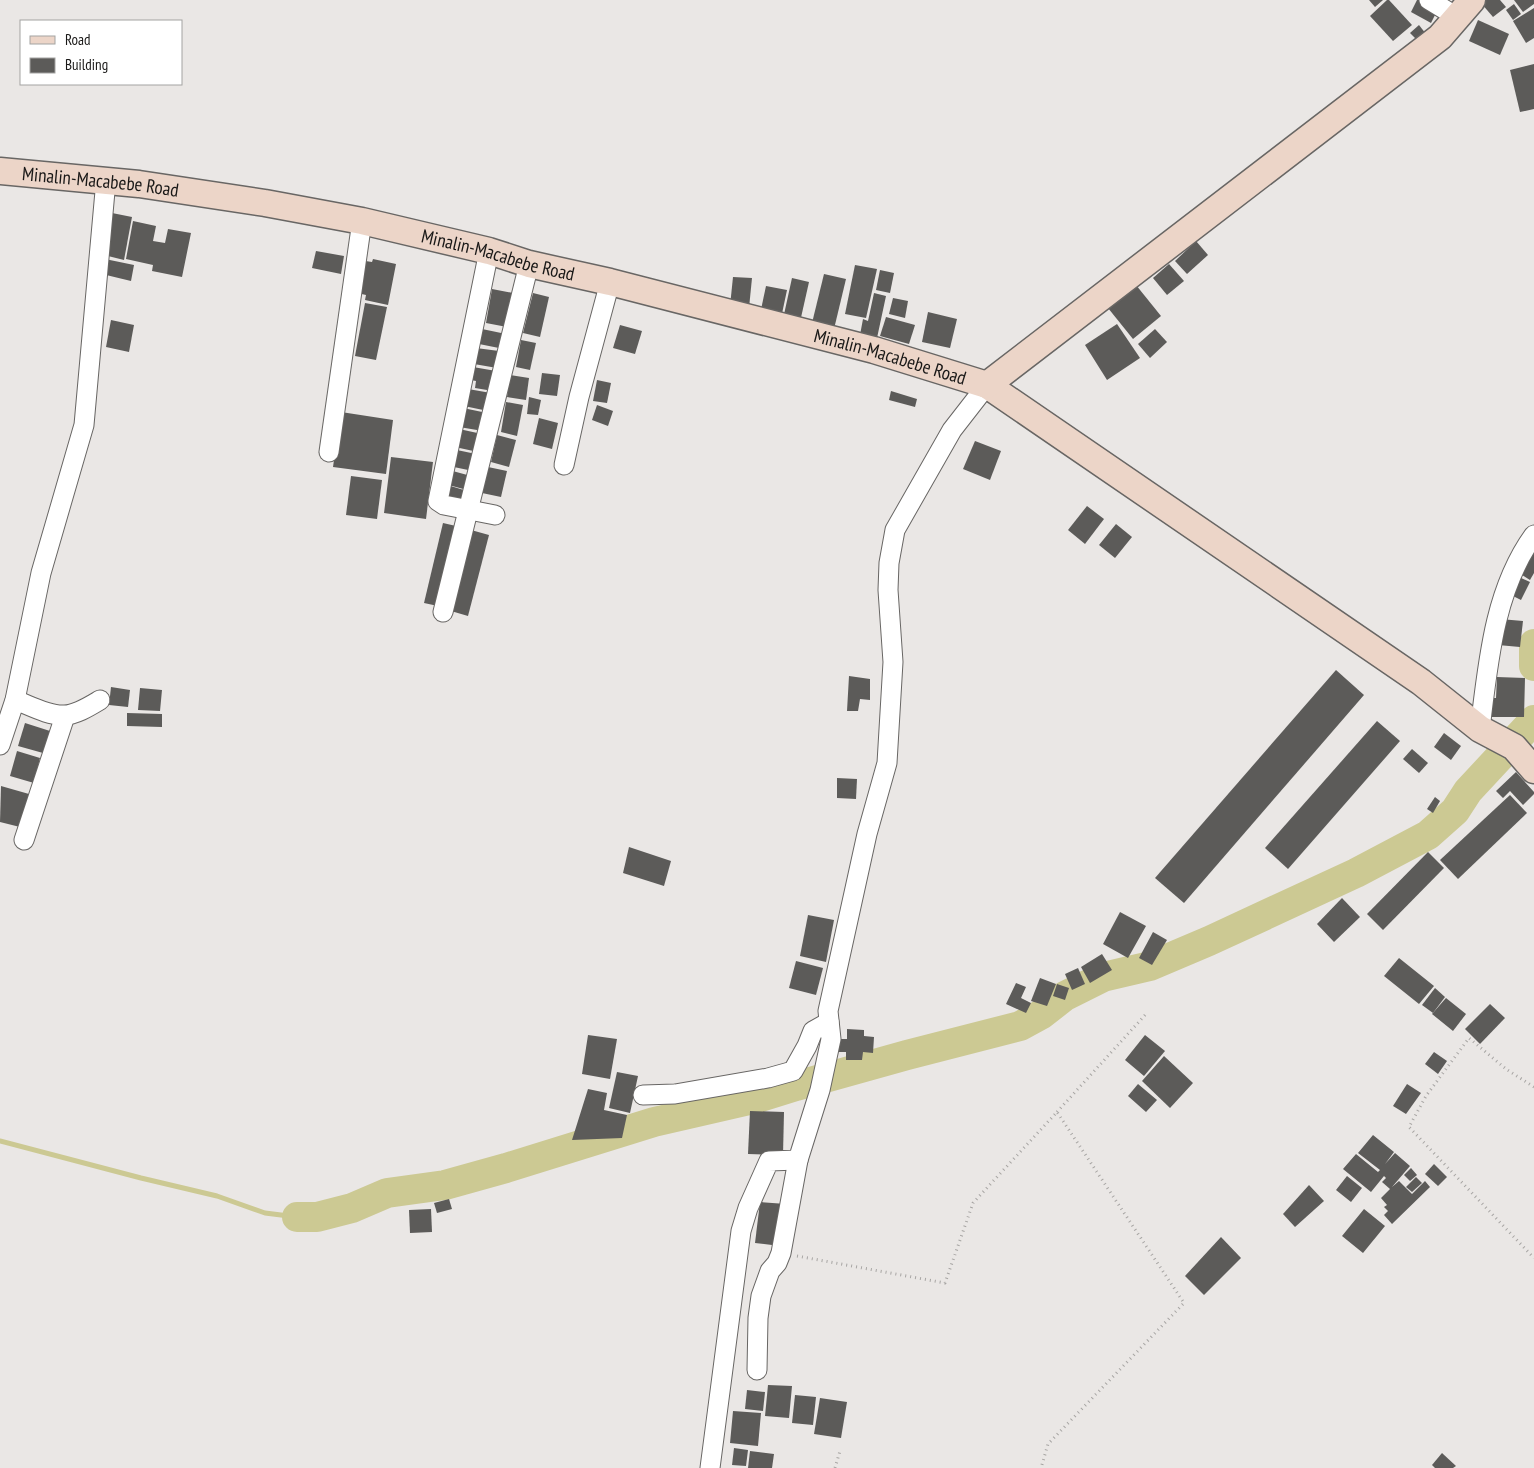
<svg xmlns="http://www.w3.org/2000/svg" width="1534" height="1468" font-family="'PT Sans Narrow',sans-serif">
  <rect width="100%" height="100%" fill="#eae7e5"/>
  <g fill="none" stroke-linecap="round" stroke-linejoin="round">
    <!-- stream -->
    <polyline stroke="#ccc993" stroke-width="5" points="0,1141 141,1178 217,1196 265,1213 297,1217"/>
    <!-- river -->
    <g stroke="#ccc993" stroke-width="30">
      <polyline points="1534,644 1534,666"/>
      <polyline points="297,1217 317,1217 352,1208 387,1193 445,1185 506,1168 654,1122 754,1099 796,1086 907,1055 1020,1026 1042,1014 1065,996 1103,977 1150,966 1209,941 1356,873 1428,835 1455,811 1468,791 1534,720"/>
    </g>
  </g>
  <!-- building -->
  <g fill="#5c5b59">
    <polygon points="1369,0 1383,0 1375,7"/>
    <polygon points="1387,0 1389,0 1412,25 1393,41 1370,16"/>
    <polygon points="1417,0 1422,0 1438,9 1431,23 1411,12"/>
    <polygon points="1485,0 1500,0 1506,7 1493,17 1481,3"/>
    <polygon points="1514,0 1534,0 1534,4 1523,12"/>
    <polygon points="1514,4 1521,14 1513,20 1506,10"/>
    <polygon points="1534,8 1534,38 1526,43 1513,21"/>
    <polygon points="1478,20 1509,34 1500,55 1469,41"/>
    <polygon points="1419,25 1426,34 1418,41 1410,33"/>
    <polygon points="1534,64 1534,109 1520,112 1510,70"/>
    <polygon points="112,213 132,217 124,260 104,255"/>
    <polygon points="133,221 156,226 153,241 165,243 168,229 191,233 182,277 152,271 153,265 126,259"/>
    <polygon points="1196,241 1208,255 1187,274 1175,261"/>
    <polygon points="316,251 344,256 341,274 312,268"/>
    <polygon points="105,259 134,265 131,281 102,274"/>
    <polygon points="373,259 396,264 388,305 365,300 366,295 353,292 359,260 372,262"/>
    <polygon points="1169,264 1184,281 1167,295 1153,278"/>
    <polygon points="855,265 877,269 866,318 845,314"/>
    <polygon points="880,270 894,273 890,293 876,290"/>
    <polygon points="824,274 846,279 834,329 812,323"/>
    <polygon points="733,277 752,278 749,308 730,306"/>
    <polygon points="792,278 809,282 800,322 783,319"/>
    <polygon points="1136,285 1161,316 1133,339 1108,308"/>
    <polygon points="766,286 787,290 780,323 759,319"/>
    <polygon points="492,289 513,293 507,327 486,323"/>
    <polygon points="533,293 549,297 540,337 523,333"/>
    <polygon points="874,293 886,296 877,338 860,335 863,319 868,321"/>
    <polygon points="893,298 908,301 905,318 889,314"/>
    <polygon points="365,303 387,307 376,360 355,356"/>
    <polygon points="928,312 957,319 950,348 922,342"/>
    <polygon points="886,317 915,325 909,344 880,336"/>
    <polygon points="111,320 134,325 129,352 106,347"/>
    <polygon points="1117,324 1140,358 1107,380 1085,345"/>
    <polygon points="620,325 642,331 635,354 613,348"/>
    <polygon points="482,329 506,334 504,349 479,344"/>
    <polygon points="1155,329 1167,342 1150,358 1138,344"/>
    <polygon points="521,340 536,343 530,370 516,367"/>
    <polygon points="476,348 499,351 497,368 474,364"/>
    <polygon points="473,367 496,371 493,391 475,388 476,381 471,380"/>
    <polygon points="542,373 560,375 557,396 539,394"/>
    <polygon points="510,375 529,378 526,400 507,397"/>
    <polygon points="597,380 611,383 607,403 593,401"/>
    <polygon points="468,389 491,393 488,411 464,406"/>
    <polygon points="891,391 917,399 915,407 889,400"/>
    <polygon points="529,397 541,400 538,415 527,414"/>
    <polygon points="506,402 523,405 517,436 501,432"/>
    <polygon points="597,405 613,411 608,426 592,420"/>
    <polygon points="463,408 487,413 483,431 459,427"/>
    <polygon points="341,412 393,420 386,474 333,467"/>
    <polygon points="539,418 558,423 552,449 533,444"/>
    <polygon points="459,429 482,434 478,452 455,447"/>
    <polygon points="497,435 516,440 509,467 491,462"/>
    <polygon points="975,441 1001,451 990,480 963,469"/>
    <polygon points="452,449 476,454 473,471 449,466"/>
    <polygon points="391,457 433,462 426,519 384,513"/>
    <polygon points="488,467 507,471 501,497 482,493"/>
    <polygon points="449,470 471,476 467,490 445,484"/>
    <polygon points="351,476 382,480 377,519 346,515"/>
    <polygon points="444,484 467,491 462,507 440,501"/>
    <polygon points="1087,506 1104,519 1085,544 1068,530"/>
    <polygon points="443,523 456,526 438,606 424,603"/>
    <polygon points="1116,524 1132,537 1115,558 1099,545"/>
    <polygon points="471,530 489,535 468,616 451,611"/>
    <polygon points="1534,552 1534,573 1530,580 1519,573"/>
    <polygon points="1519,577 1530,582 1521,600 1511,595"/>
    <polygon points="1500,619 1523,621 1520,647 1498,645"/>
    <polygon points="1336,670 1364,695 1184,903 1155,878"/>
    <polygon points="849,676 870,679 870,700 860,699 858,711 847,711"/>
    <polygon points="1497,677 1525,678 1524,717 1489,717 1490,698 1496,698"/>
    <polygon points="111,687 130,690 128,707 109,705"/>
    <polygon points="140,688 162,690 160,711 138,710"/>
    <polygon points="127,713 162,714 162,727 127,726"/>
    <polygon points="1377,721 1400,741 1288,869 1265,848"/>
    <polygon points="25,723 50,731 43,753 18,746"/>
    <polygon points="1444,733 1461,746 1451,760 1434,747"/>
    <polygon points="1412,749 1428,763 1419,773 1403,759"/>
    <polygon points="17,751 40,758 34,783 10,776"/>
    <polygon points="1516,772 1534,792 1534,794 1523,805 1510,791 1503,798 1496,791"/>
    <polygon points="837,778 857,779 856,799 837,798"/>
    <polygon points="1,786 29,794 20,827 0,822"/>
    <polygon points="1510,795 1527,813 1458,879 1440,860"/>
    <polygon points="1435,797 1440,801 1433,813 1427,809"/>
    <polygon points="629,847 671,861 664,886 623,873"/>
    <polygon points="1428,852 1444,868 1383,930 1367,914"/>
    <polygon points="1342,898 1360,917 1334,942 1317,924"/>
    <polygon points="1120,912 1146,926 1128,958 1103,944"/>
    <polygon points="808,915 834,920 826,962 800,956"/>
    <polygon points="1153,932 1167,940 1152,965 1139,958"/>
    <polygon points="1102,954 1112,970 1090,983 1081,967"/>
    <polygon points="1399,958 1434,986 1419,1004 1384,976"/>
    <polygon points="796,961 823,968 816,995 789,988"/>
    <polygon points="1078,968 1085,984 1072,990 1065,974"/>
    <polygon points="1040,978 1056,984 1047,1006 1031,1001"/>
    <polygon points="1016,983 1026,987 1021,998 1031,1003 1026,1013 1006,1004"/>
    <polygon points="1057,984 1069,988 1065,1000 1053,996"/>
    <polygon points="1435,988 1445,997 1433,1013 1422,1005"/>
    <polygon points="1446,998 1466,1014 1453,1031 1432,1014"/>
    <polygon points="1490,1004 1505,1018 1480,1044 1465,1029"/>
    <polygon points="847,1029 864,1030 864,1036 874,1037 873,1053 863,1052 862,1060 846,1060 846,1052 837,1052 838,1039 847,1039"/>
    <polygon points="588,1035 617,1039 610,1079 582,1074"/>
    <polygon points="1145,1035 1165,1051 1144,1076 1125,1060"/>
    <polygon points="1434,1052 1447,1061 1438,1074 1425,1064"/>
    <polygon points="1164,1056 1193,1083 1170,1108 1142,1081"/>
    <polygon points="617,1072 638,1076 630,1113 609,1108"/>
    <polygon points="1138,1084 1157,1100 1146,1112 1128,1096"/>
    <polygon points="1407,1084 1421,1093 1406,1114 1393,1106"/>
    <polygon points="588,1089 607,1093 604,1110 627,1115 622,1138 572,1140"/>
    <polygon points="750,1111 784,1112 783,1155 748,1154"/>
    <polygon points="1373,1135 1394,1152 1385,1164 1395,1153 1410,1166 1392,1187 1399,1181 1412,1194 1425,1181 1430,1187 1392,1224 1384,1215 1388,1211 1384,1207 1387,1205 1381,1198 1390,1189 1382,1182 1386,1178 1384,1176 1371,1192 1343,1169 1356,1154 1378,1172 1380,1170 1358,1153"/>
    <polygon points="1434,1164 1447,1177 1438,1186 1425,1174"/>
    <polygon points="1411,1168 1417,1175 1410,1181 1404,1175"/>
    <polygon points="1347,1176 1362,1188 1351,1202 1336,1190"/>
    <polygon points="1416,1177 1422,1183 1412,1192 1406,1187"/>
    <polygon points="1309,1185 1324,1201 1295,1227 1283,1214"/>
    <polygon points="449,1199 452,1209 437,1213 434,1203"/>
    <polygon points="760,1202 786,1204 780,1246 755,1243"/>
    <polygon points="431,1209 432,1232 410,1233 409,1210"/>
    <polygon points="1364,1209 1385,1226 1363,1253 1342,1236"/>
    <polygon points="1221,1237 1241,1258 1204,1295 1185,1276"/>
    <polygon points="768,1385 792,1386 789,1418 765,1416"/>
    <polygon points="747,1390 765,1392 763,1411 745,1409"/>
    <polygon points="795,1395 816,1397 813,1425 792,1423"/>
    <polygon points="820,1398 847,1402 841,1438 814,1434"/>
    <polygon points="733,1411 761,1413 758,1446 730,1443"/>
    <polygon points="734,1448 748,1450 746,1466 732,1465"/>
    <polygon points="750,1451 774,1454 772,1468 748,1468"/>
    <polygon points="1442,1453 1456,1466 1453,1468 1435,1468 1432,1465"/>
  </g>
  <g fill="none" stroke-linecap="round" stroke-linejoin="round">
    <!-- street casing -->
    <g stroke="#686664" stroke-width="21">
      <g id="street">
        <polyline points="1429,0 1457,17"/>
        <polyline points="489,251 438,501 444,505 495,515"/>
        <polyline points="329,452 362,221"/>
        <polyline points="564,465 579,397 610,282"/>
        <polyline points="443,612 529,264"/>
        <path d="M15 700C29 705 48 716 64 715 76 715 90 706 100 700"/>
        <path d="M1480 729C1488 663 1494 590 1534 535"/>
        <polyline points="0,745 15,700 41,573 84,425 106,180"/>
        <polyline points="24,840 65,716"/>
        <polyline points="643,1095 675,1094 768,1078 793,1071 807,1046 813,1031 829,1022"/>
        <polyline points="757,1370 758,1318 761,1296 770,1271 777,1263 781,1253 798,1160"/>
        <polyline points="710,1468 741,1231 748,1208 769,1161 798,1160 820,1090 831,1039 828,1011 867,834 887,763 893,662 888,590 889,563 895,530 952,430 987,385"/>
      </g>
    </g>
    <!-- secondary casing -->
    <g stroke="#686664" stroke-width="29">
      <g id="secondary">
        <path id="s1" d="M0 171 139 184 265 203 362 221 489 251 529 264 610 282 874 350 987 385 1421 682 1480 729 1514 747 1534 770"/>
        <polyline points="987,385 1440,37 1472,0"/>
      </g>
    </g>
    <!-- path -->
    <g stroke="#a7a5a3" stroke-width="3" stroke-dasharray="1 4" stroke-linecap="butt">
      <polyline points="1534,1087 1506,1069 1469,1038 1426,1096 1409,1127 1534,1258"/>
      <polyline points="1057,1112 1146,1014"/>
      <polyline points="797,1256 945,1283 973,1203 1057,1112 1184,1303 1048,1444 1041,1468"/>
      <polyline points="835,1468 840,1451"/>
    </g>
    <!-- street -->
    <use href="#street" stroke="#fff" stroke-width="19"/>
    <!-- secondary -->
    <use href="#secondary" stroke="#ecd5c8" stroke-width="26"/>
  </g>
  <g text-anchor="middle" dominant-baseline="central" stroke-width="5" stroke-linejoin="round" paint-order="stroke">
    <!-- street labels -->
    <g font-size="19" fill="#191817" stroke="#fff">
      <text stroke="none"><textPath href="#s1" startOffset="101">Minalin-Macabebe Road</textPath></text>
      <text stroke="none"><textPath href="#s1" startOffset="506">Minalin-Macabebe Road</textPath></text>
      <text stroke="none"><textPath href="#s1" startOffset="911">Minalin-Macabebe Road</textPath></text>
    </g>
  </g>
  <!-- legend -->
  <rect x="20" y="20" width="162" height="65" fill="#ffffff" stroke="#a3a3a2"/>
  <rect x="30" y="36" width="25" height="8" fill="#ecd5c8" stroke="#a3a3a2"/>
  <text x="65" y="45" font-size="15" fill="#191817">Road</text>
  <rect x="30" y="58" width="25" height="15" fill="#5c5b59" stroke="#a3a3a2"/>
  <text x="65" y="70" font-size="15" fill="#191817">Building</text>
</svg>
